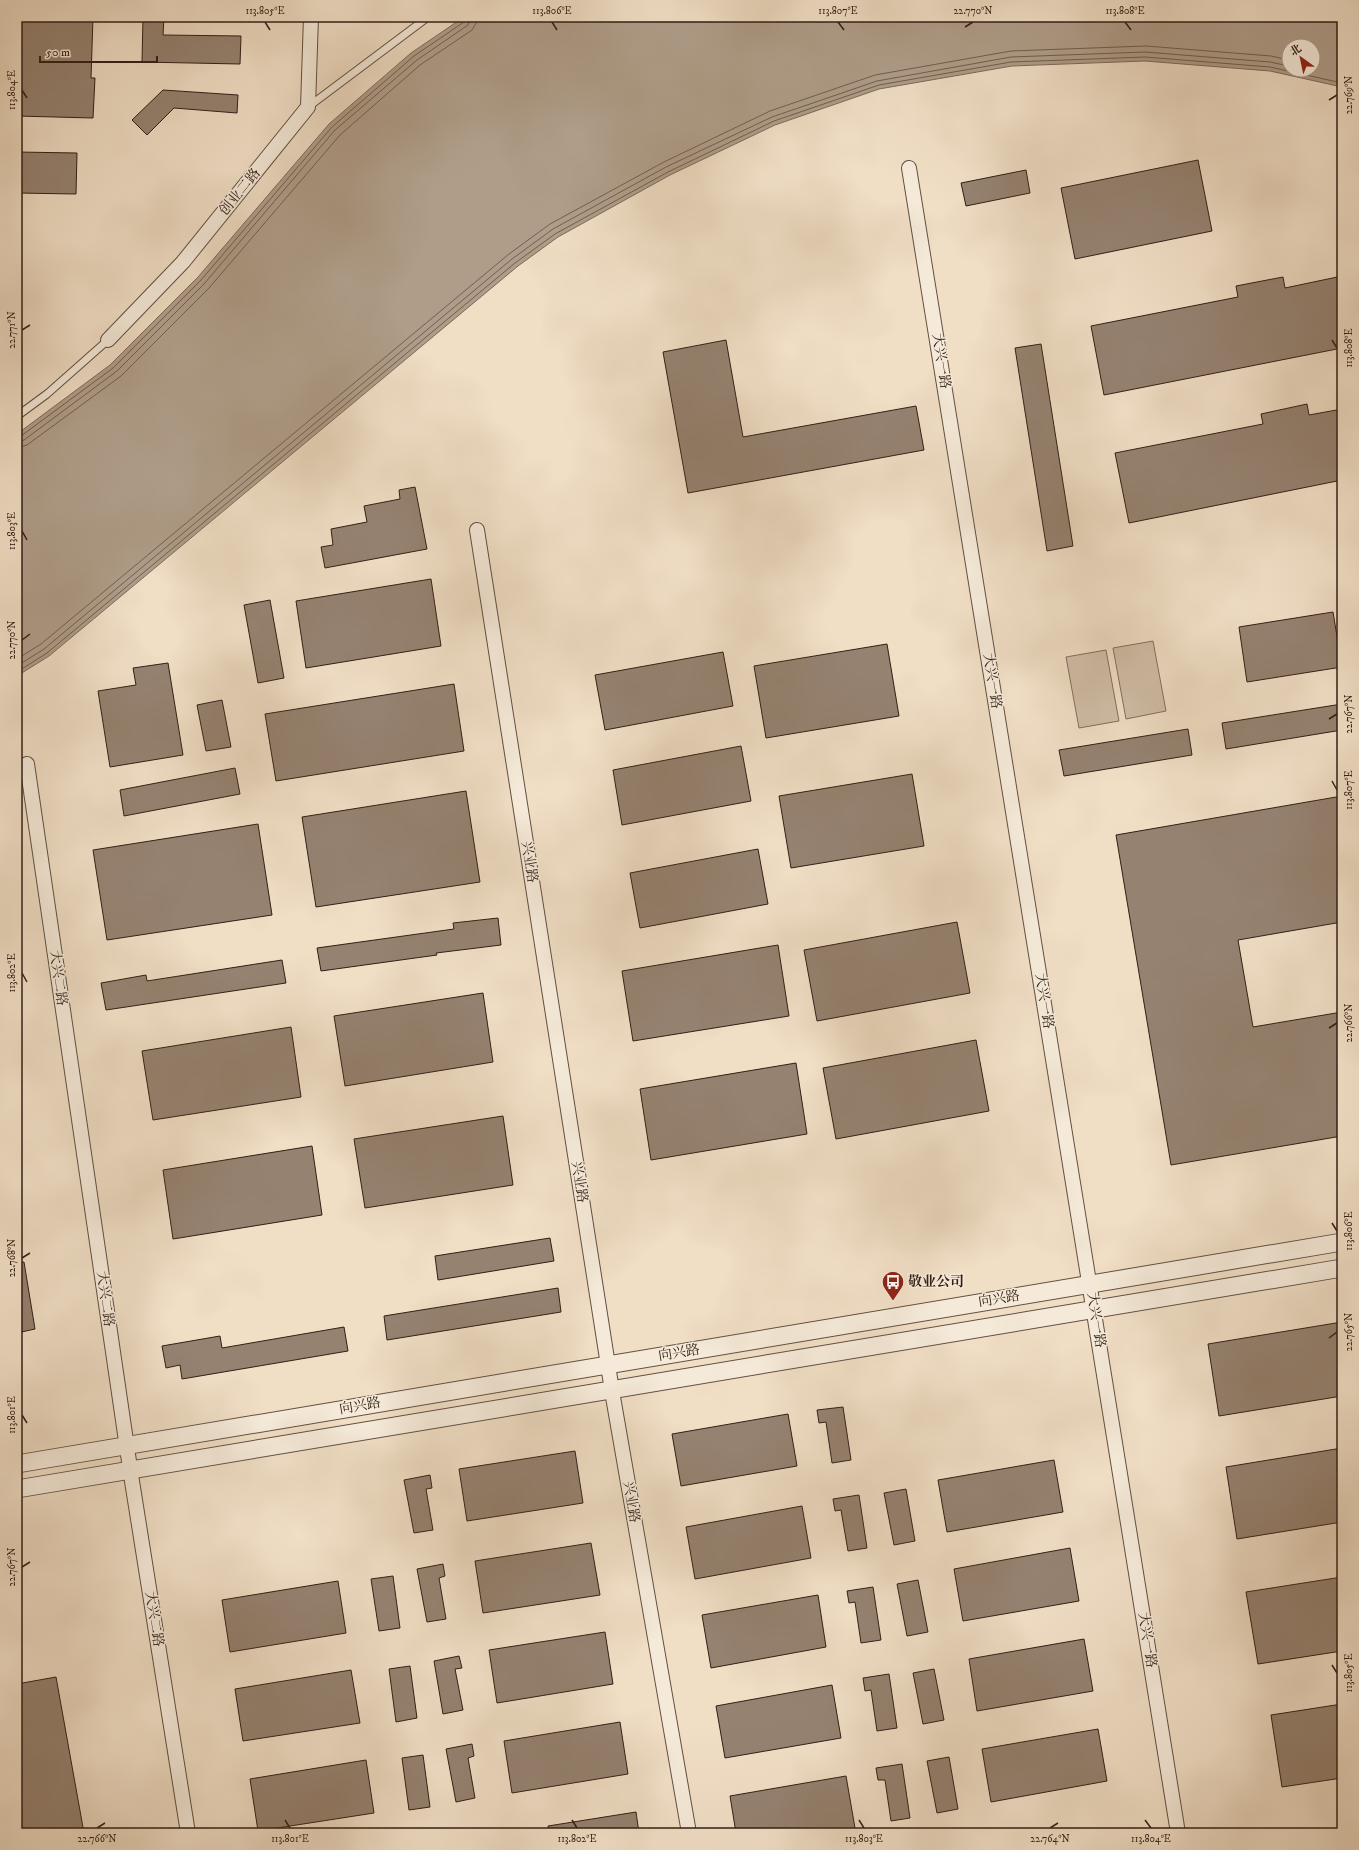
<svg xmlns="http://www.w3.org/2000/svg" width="1359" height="1850" font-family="'IM FELL DW Pica','Noto Serif SC',serif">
  <rect width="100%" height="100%" fill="#f0dec5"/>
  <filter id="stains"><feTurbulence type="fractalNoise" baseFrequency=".005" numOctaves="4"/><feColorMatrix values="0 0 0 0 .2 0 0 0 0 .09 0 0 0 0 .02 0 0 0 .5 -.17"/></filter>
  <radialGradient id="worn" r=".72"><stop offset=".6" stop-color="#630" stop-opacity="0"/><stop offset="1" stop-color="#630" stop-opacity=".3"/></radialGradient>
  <!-- green -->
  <g fill="#d0bea7" stroke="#816e5e">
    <polygon points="1153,641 1166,711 1126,719 1113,648"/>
    <polygon points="1106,650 1119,721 1079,728 1066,657"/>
  </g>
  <!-- water -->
  <path fill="#af9d89" stroke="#7d6b5b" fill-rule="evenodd" d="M464 17H1342V87L1270 71 1145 61 1012 66 879 89 775 125 670 175 558 237 518 266 49 656 17 676V434L110 365 198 277 329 124 411 53ZM1289 46H1313V70H1289Z"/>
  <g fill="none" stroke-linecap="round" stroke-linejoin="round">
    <!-- shore -->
    <g stroke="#705e4f" stroke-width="1">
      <polyline points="17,437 21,436 113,368 201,280 332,127 414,56 464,22 466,17"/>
      <polyline points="17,442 24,440 117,371 204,284 335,130 417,60 468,25 471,17"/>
      <polyline points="17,448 27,445 121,376 209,288 340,135 420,65 472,30 476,23 477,17"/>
      <polyline points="17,659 41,644 509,254 550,224 664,162 770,111 875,75 1011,51 1146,46 1271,56 1289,60"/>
      <polyline points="17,666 44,649 512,259 553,229 666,167 772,117 877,81 1011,57 1145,52 1270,62 1289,66"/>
      <polyline points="17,672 47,653 515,263 555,234 668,172 774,121 879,85 1011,62 1145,57 1270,67 1342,83"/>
    </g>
  </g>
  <!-- building -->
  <g fill="#958271" stroke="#321f15">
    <polygon points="17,17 93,17 91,78 95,78 93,118 17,116"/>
    <polygon points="143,17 164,17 163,35 241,36 240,64 142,62"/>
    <polygon points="163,90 238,95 237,113 174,108 147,135 132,120"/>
    <polygon points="17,152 77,153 76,194 17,193"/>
    <polygon points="1198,160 1212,231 1075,259 1061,188"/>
    <polygon points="1026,170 1030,193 966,206 961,183"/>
    <polygon points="1342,276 1342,348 1104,395 1091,326 1238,297 1236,286 1283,277 1285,288"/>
    <polygon points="726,340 743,437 916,406 924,450 688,493 663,352"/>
    <polygon points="1041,344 1073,546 1047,551 1015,348"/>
    <polygon points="1307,404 1309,415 1342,409 1342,480 1129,523 1115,453 1263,424 1261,414"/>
    <polygon points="415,487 427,549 325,568 321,547 333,545 331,529 367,522 364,506 400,499 399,490"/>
    <polygon points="431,579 441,646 306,668 296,601"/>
    <polygon points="270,600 284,678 258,683 244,605"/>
    <polygon points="1333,612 1342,667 1247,682 1239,627"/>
    <polygon points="887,644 899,716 766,738 754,666"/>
    <polygon points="723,652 733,706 605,730 595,675"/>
    <polygon points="168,663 183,755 110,767 98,691 136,685 133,668"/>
    <polygon points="454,684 464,751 276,781 265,714"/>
    <polygon points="222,700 231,747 206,751 197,705"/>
    <polygon points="1342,704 1342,730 1226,749 1222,723"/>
    <polygon points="1188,729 1192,755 1064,776 1059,750"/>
    <polygon points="741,746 751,801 622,825 613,770"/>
    <polygon points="235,768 240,794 124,816 120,790"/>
    <polygon points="912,774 924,846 791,868 779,796"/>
    <polygon points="466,791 480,882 316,907 302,817"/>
    <polygon points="1342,796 1342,922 1238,940 1253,1027 1342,1012 1342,1136 1171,1165 1116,835"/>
    <polygon points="258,824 272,915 107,940 93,850"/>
    <polygon points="758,849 768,904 640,928 630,873"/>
    <polygon points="498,918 501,945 436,953 437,955 321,971 317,948 454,929 453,923"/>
    <polygon points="957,922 970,993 817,1021 804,950"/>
    <polygon points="778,945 789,1016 633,1041 622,971"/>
    <polygon points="282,960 286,983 106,1010 101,983 146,975 147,981"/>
    <polygon points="483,993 493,1062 345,1086 334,1016"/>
    <polygon points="291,1027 301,1097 153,1120 142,1051"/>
    <polygon points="976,1040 989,1111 836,1139 823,1068"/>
    <polygon points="796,1063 807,1134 651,1160 640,1089"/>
    <polygon points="503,1116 513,1185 365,1208 354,1139"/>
    <polygon points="312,1146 322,1215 173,1239 163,1170"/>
    <polygon points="550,1238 554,1261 438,1280 435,1256"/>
    <polygon points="24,1262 35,1329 17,1333 17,1263"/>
    <polygon points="558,1288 561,1312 387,1340 384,1316"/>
    <polygon points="1342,1322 1342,1396 1219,1416 1208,1344"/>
    <polygon points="344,1327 348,1351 182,1379 180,1365 166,1368 162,1346 220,1336 222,1348"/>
    <polygon points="843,1407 851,1460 832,1463 826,1422 819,1423 817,1410"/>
    <polygon points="788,1414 797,1466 681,1486 672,1434"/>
    <polygon points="1342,1448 1342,1522 1237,1539 1226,1467"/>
    <polygon points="575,1451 583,1503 467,1521 459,1469"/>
    <polygon points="1054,1460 1063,1512 947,1532 938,1480"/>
    <polygon points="430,1475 432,1488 426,1489 433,1530 414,1533 404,1480"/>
    <polygon points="906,1489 915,1541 894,1545 884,1493"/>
    <polygon points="859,1495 867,1548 848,1551 841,1510 835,1511 833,1499"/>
    <polygon points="802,1506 811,1558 695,1579 686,1527"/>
    <polygon points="591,1543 600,1595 483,1613 475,1561"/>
    <polygon points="1070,1548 1079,1601 963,1621 954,1569"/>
    <polygon points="443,1564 445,1576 439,1578 446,1619 427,1622 417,1569"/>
    <polygon points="393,1576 400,1628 379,1631 371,1579"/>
    <polygon points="1342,1577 1342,1651 1258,1664 1246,1592"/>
    <polygon points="918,1580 928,1632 907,1636 897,1584"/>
    <polygon points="338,1581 346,1633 230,1652 222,1600"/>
    <polygon points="873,1587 881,1640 861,1643 855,1602 849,1603 847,1591"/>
    <polygon points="818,1595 826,1647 711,1668 702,1615"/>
    <polygon points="605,1632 613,1684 497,1703 489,1650"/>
    <polygon points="1084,1639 1093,1691 977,1711 969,1659"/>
    <polygon points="459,1656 462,1668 455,1669 463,1710 443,1714 434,1661"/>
    <polygon points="410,1666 417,1718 396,1722 389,1669"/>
    <polygon points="934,1669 944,1720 923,1724 913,1673"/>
    <polygon points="351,1670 360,1723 243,1741 235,1689"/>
    <polygon points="889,1674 897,1728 877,1731 871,1690 865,1691 863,1678"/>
    <polygon points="56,1677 84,1833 17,1833 17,1684"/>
    <polygon points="832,1685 841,1738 725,1758 716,1706"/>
    <polygon points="1342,1704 1342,1778 1282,1787 1271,1715"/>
    <polygon points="620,1722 628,1774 512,1793 504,1741"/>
    <polygon points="1098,1729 1107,1781 991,1802 982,1749"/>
    <polygon points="472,1744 474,1756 468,1758 475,1798 456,1802 446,1749"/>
    <polygon points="423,1755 430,1807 409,1810 402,1758"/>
    <polygon points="949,1757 958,1809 937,1813 927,1761"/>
    <polygon points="366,1760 374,1813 258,1831 250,1779"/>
    <polygon points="902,1764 910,1818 891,1821 885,1780 878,1780 876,1768"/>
    <polygon points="846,1776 855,1828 825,1833 736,1833 730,1796"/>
    <polygon points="636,1812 639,1833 549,1833 548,1826"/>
  </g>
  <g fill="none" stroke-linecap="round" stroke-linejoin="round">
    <!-- service casing -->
    <g stroke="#624f41" stroke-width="9">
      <g id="service">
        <polyline points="308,107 428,17"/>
        <polyline points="17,416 47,394 108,340"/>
      </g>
    </g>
    <!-- minor casing -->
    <g stroke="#624f41" stroke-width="16">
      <g id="minor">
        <polyline points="909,168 1178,1833"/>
        <polyline points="108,340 183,262 308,107 311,17"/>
        <polyline points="477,530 613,1397 689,1833"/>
        <polyline points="27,764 131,1475 188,1833"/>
      </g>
    </g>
    <!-- tertiary casing -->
    <g stroke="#624f41" stroke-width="19">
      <g id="tertiary">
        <polyline points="17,1464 1342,1242"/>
        <polyline points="17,1489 1342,1268"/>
      </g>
    </g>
    <!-- service -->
    <use href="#service" stroke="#f5ead9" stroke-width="7"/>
    <!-- minor -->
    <use href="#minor" stroke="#f5ead9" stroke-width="14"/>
    <!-- tertiary -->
    <use href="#tertiary" stroke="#f5ead9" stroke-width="17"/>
  </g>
  <!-- ticks -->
  <path fill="none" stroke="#321f15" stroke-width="1.5" d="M265 22 270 30M552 22 557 30M838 22 844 30M1125 22 1131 30M965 27 973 22M22 90 27 98M1329 100 1337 95M22 330 30 325M1332 340 1337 348M22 531 27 540M22 640 30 634M1329 719 1337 714M1332 781 1337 790M22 973 27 982M1329 1028 1337 1023M1332 1223 1337 1231M22 1258 30 1253M1329 1338 1337 1332M22 1415 27 1423M22 1567 30 1562M1332 1665 1337 1673M285 1820 290 1828M572 1820 577 1828M859 1820 864 1828M1145 1820 1151 1828M97 1828 105 1823M1050 1828 1058 1823"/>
  <!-- icons -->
  <defs>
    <g id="bus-pin" transform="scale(1.15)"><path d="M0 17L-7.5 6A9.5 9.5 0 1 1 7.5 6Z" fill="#8f2418" stroke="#f5ead9"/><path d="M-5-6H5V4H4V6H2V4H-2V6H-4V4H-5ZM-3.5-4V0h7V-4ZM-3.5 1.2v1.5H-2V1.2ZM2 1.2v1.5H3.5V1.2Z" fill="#fff"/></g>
  </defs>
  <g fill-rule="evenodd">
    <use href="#bus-pin" x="893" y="1282"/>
  </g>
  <g text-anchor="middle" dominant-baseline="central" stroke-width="3" stroke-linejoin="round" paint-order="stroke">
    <!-- street labels -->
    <g font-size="14" fill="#321f15" stroke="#f5ead9">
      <text transform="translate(240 192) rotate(-51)">创业二路</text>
      <text transform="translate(941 361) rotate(81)">大兴一路</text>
      <text transform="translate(992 681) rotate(81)">大兴一路</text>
      <text transform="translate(529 862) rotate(81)">兴业路</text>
      <text transform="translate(58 978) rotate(82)">大兴二路</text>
      <text transform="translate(1044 1001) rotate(81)">大兴一路</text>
      <text transform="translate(579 1182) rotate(81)">兴业路</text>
      <text transform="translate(105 1299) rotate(82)">大兴二路</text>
      <text transform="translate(999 1299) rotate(-9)">向兴路</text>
      <text transform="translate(1096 1320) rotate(81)">大兴一路</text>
      <text transform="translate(679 1353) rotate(-9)">向兴路</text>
      <text transform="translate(360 1406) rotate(-10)">向兴路</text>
      <text transform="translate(631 1502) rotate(80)">兴业路</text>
      <text transform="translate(154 1619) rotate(81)">大兴二路</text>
      <text transform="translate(1147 1640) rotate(81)">大兴一路</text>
    </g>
    <!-- poi labels -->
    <g font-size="14" font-weight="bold" fill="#321f15" stroke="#f5ead9" text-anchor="start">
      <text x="908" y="1282">敬业公司</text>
    </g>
  </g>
  <!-- margin -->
  <rect width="1359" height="1850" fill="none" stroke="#f0dec5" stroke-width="44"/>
  <!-- north arrow -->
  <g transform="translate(1301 58) rotate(327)"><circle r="19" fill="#f5ead9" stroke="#a7998b"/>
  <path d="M0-3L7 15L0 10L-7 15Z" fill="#8f2418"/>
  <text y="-6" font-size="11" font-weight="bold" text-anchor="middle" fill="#321f15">北</text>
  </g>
  <!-- scale -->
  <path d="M40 56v6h117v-6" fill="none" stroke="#321f15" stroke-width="2"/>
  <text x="46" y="56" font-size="12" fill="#321f15" stroke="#f5ead9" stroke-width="3" paint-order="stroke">50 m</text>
  <rect x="22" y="22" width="1315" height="1806" fill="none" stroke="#321f15" stroke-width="1.5"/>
  <g font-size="10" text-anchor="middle" fill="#321f15">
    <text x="265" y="14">113.805°E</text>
    <text x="552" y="14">113.806°E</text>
    <text x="838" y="14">113.807°E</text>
    <text x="973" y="14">22.770°N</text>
    <text x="1125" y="14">113.808°E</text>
    <text transform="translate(11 90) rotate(-90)" y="4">113.804°E</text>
    <text transform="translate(1348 95) rotate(-90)" y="4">22.769°N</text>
    <text transform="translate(11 330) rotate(-90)" y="4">22.771°N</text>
    <text transform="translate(1348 348) rotate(-90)" y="4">113.808°E</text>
    <text transform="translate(11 531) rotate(-90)" y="4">113.803°E</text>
    <text transform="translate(11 640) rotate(-90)" y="4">22.770°N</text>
    <text transform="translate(1348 714) rotate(-90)" y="4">22.767°N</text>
    <text transform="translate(1348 790) rotate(-90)" y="4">113.807°E</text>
    <text transform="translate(11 973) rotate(-90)" y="4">113.802°E</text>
    <text transform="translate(1348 1023) rotate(-90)" y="4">22.766°N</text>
    <text transform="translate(1348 1231) rotate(-90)" y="4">113.806°E</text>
    <text transform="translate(11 1258) rotate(-90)" y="4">22.768°N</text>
    <text transform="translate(1348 1332) rotate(-90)" y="4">22.765°N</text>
    <text transform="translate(11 1415) rotate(-90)" y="4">113.801°E</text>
    <text transform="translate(11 1567) rotate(-90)" y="4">22.767°N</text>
    <text transform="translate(1348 1673) rotate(-90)" y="4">113.805°E</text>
    <text x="97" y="1842">22.766°N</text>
    <text x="290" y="1842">113.801°E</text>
    <text x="577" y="1842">113.802°E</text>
    <text x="864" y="1842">113.803°E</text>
    <text x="1050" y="1842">22.764°N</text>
    <text x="1151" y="1842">113.804°E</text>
  </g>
  <rect width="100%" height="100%" filter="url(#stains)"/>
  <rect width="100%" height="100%" fill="url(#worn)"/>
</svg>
